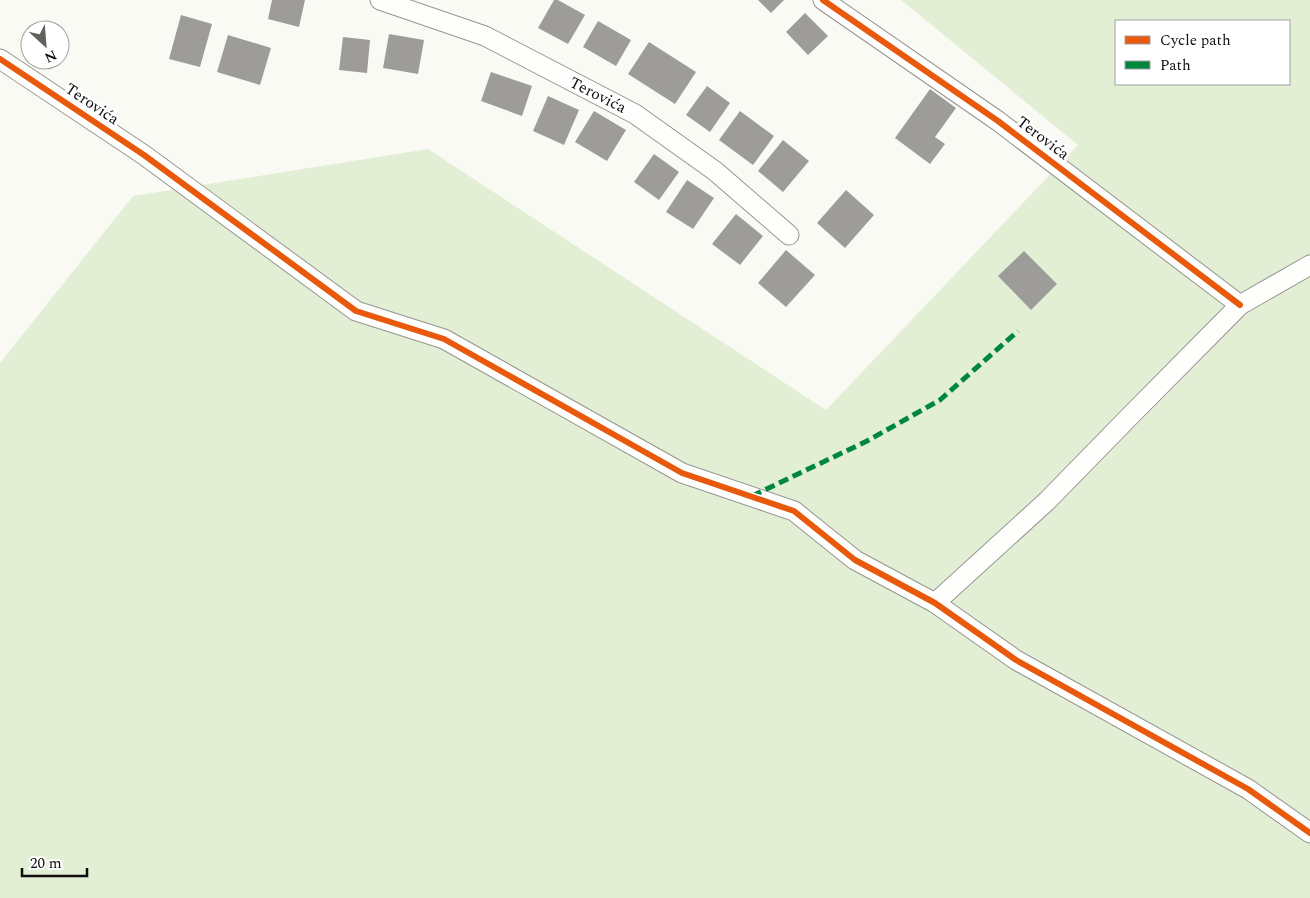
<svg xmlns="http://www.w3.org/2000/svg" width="1310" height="898" font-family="Spectral,serif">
  <rect width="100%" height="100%" fill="#fafaf4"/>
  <!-- green -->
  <path fill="#e3efd5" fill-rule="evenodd" d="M901 0H1310V898H0V363L133 196 428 149 826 410 1078 145ZM1116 21H1289V84H1116Z"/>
  <!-- building -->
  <g fill="#9e9c99">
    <polygon points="272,0 305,0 299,27 268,19"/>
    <polygon points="554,0 558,0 585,15 568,44 538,28"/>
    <polygon points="758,0 784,0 771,13"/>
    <polygon points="805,13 828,36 808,55 786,32"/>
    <polygon points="181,15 212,24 200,67 169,59"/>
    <polygon points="598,21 631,40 616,66 583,47"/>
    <polygon points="389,34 424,40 418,74 383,68"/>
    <polygon points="228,35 271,48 260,85 217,72"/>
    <polygon points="343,37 370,40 367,73 339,70"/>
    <polygon points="649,42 696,72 675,104 628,74"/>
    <polygon points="491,72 532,86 522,116 481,101"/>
    <polygon points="707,86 730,103 710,132 686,115"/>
    <polygon points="930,89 956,108 935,137 945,144 930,164 895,138"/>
    <polygon points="548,96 579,110 564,145 533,131"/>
    <polygon points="594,111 626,130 607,161 575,142"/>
    <polygon points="740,111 774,136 753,165 719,140"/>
    <polygon points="783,140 809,161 783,192 758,171"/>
    <polygon points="654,154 679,172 659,200 634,182"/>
    <polygon points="687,180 714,198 693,229 666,212"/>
    <polygon points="846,190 874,215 845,248 817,223"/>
    <polygon points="736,214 763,236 740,265 712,244"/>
    <polygon points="786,250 815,275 786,307 758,283"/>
    <polygon points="1024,251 1057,284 1031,310 998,276"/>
  </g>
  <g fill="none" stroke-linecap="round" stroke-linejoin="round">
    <!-- minor casing -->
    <g stroke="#949492" stroke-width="21">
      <g id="minor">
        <polyline points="380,0 485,36 635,114 715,171 789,235"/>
        <polyline points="823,0 998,121 1240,305"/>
        <polyline points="0,59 144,155 356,311 444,339 682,473 794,511 855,560 935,603 1016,660 1248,789 1310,833"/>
        <polyline points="935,603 1047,501 1133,413 1240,305 1310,265"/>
      </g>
    </g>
    <!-- minor -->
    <use href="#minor" stroke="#fefefd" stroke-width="19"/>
    <!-- quiet -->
    <polyline stroke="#00873e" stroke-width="5" stroke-dasharray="10 5" stroke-linecap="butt" points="752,496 867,441 940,400 1018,331"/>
    <!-- cycleway casing -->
    <g stroke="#fff" stroke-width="9">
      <g id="cycleway">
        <polyline points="823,0 998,121 1240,305"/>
        <polyline points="0,59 144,155 356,311 444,339 682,473 794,511 855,560 935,603 1016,660 1248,789 1310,833"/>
      </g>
    </g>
    <!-- cycleway -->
    <use href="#cycleway" stroke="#e8590c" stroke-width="6"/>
  </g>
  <g text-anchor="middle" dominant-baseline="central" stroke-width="5" stroke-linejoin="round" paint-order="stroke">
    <!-- street labels -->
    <g font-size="16" fill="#0e0e0e" stroke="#fff">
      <text transform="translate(598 95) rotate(27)">Terovića</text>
      <text transform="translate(92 104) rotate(34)">Terovića</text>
      <text transform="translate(1043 138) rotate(37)">Terovića</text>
    </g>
  </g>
  <!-- legend -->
  <rect x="1115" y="20" width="175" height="65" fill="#ffffff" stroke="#9f9f9f"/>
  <rect x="1125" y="36" width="25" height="8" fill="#e8590c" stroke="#9f9f9f"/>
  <text x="1160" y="45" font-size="15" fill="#0e0e0e">Cycle path</text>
  <rect x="1125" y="61" width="25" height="8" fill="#00873e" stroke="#9f9f9f"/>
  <text x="1160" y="70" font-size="15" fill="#0e0e0e">Path</text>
  <!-- north arrow -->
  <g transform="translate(45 45) rotate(154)"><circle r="24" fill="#ffffff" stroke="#9f9f9f"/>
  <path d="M0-4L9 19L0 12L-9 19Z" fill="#61615e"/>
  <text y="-8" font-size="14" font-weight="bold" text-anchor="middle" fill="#0e0e0e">N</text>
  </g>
  <!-- scale -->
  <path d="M22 868v8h65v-8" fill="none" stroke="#0e0e0e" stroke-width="2.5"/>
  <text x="30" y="868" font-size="15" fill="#0e0e0e" stroke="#ffffff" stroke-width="4" paint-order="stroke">20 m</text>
</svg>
